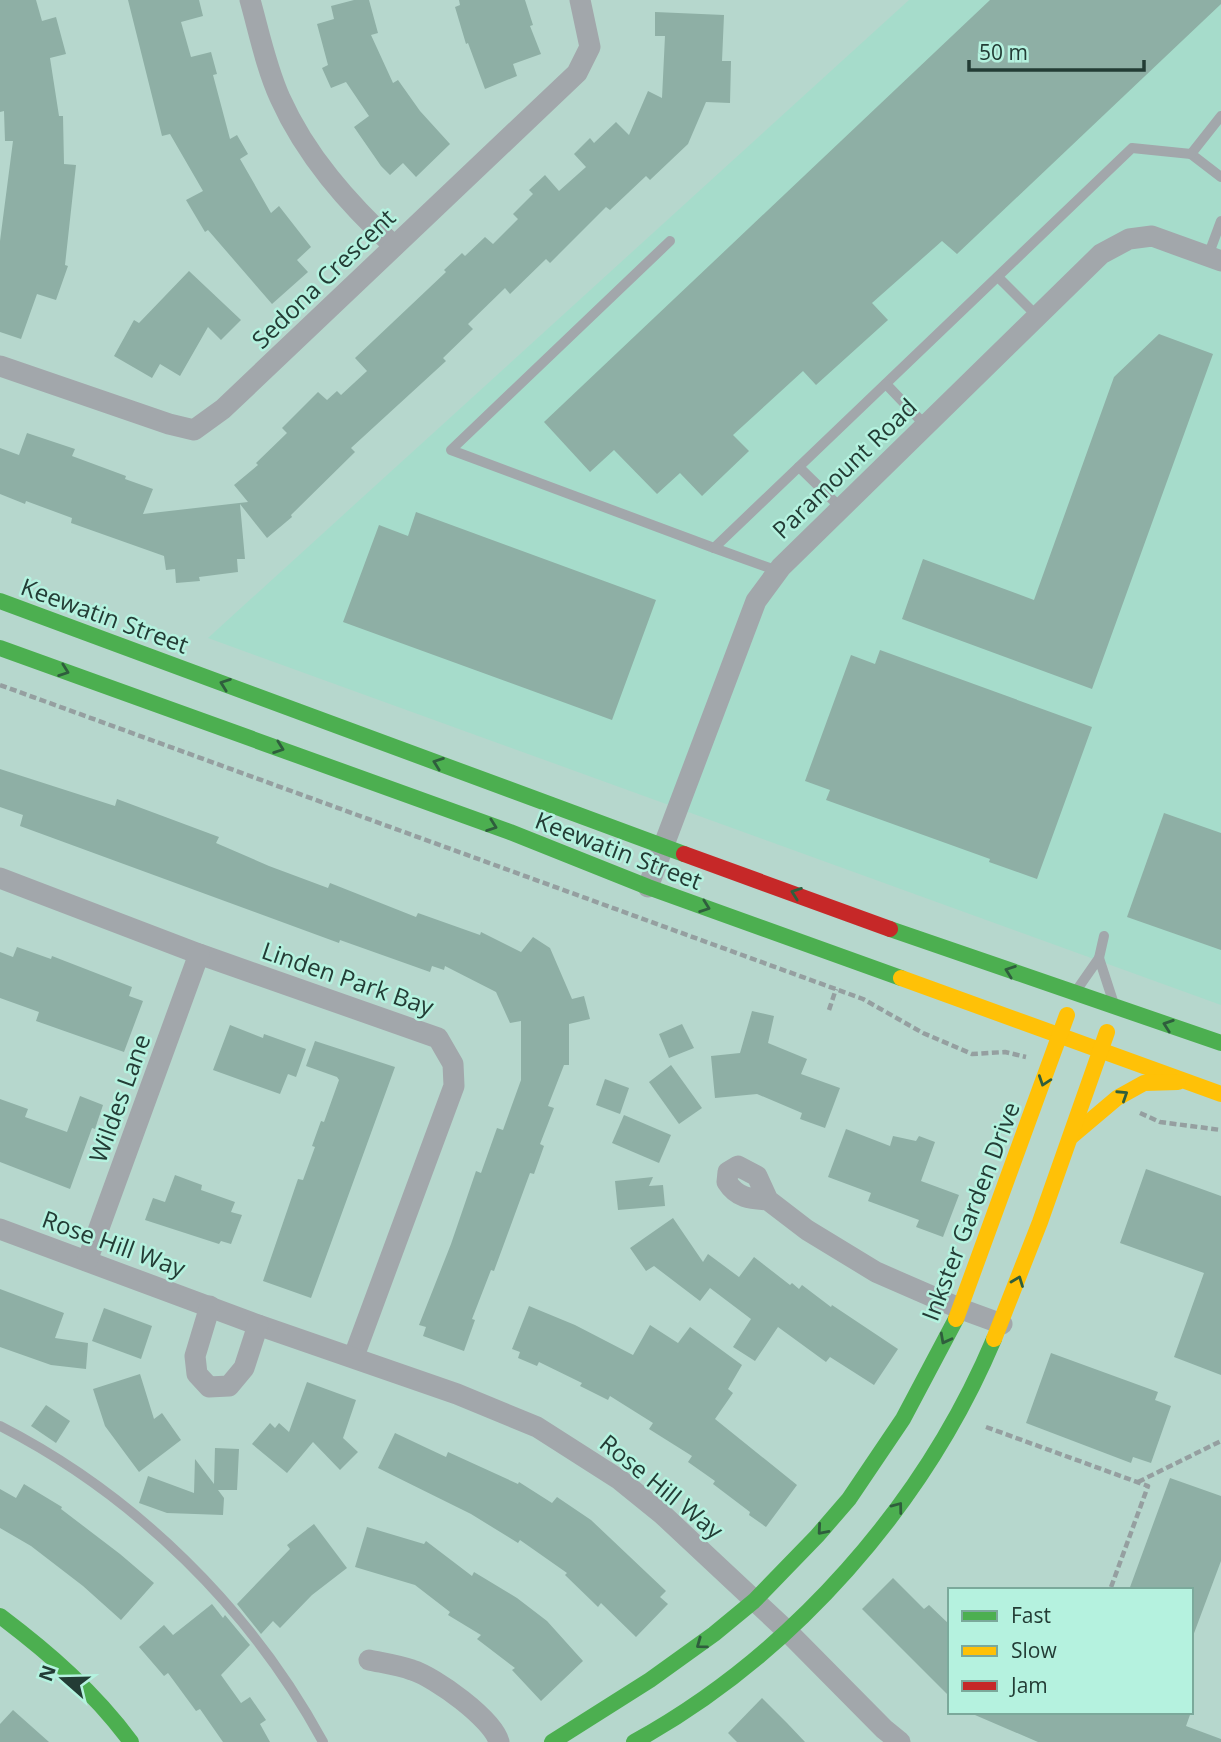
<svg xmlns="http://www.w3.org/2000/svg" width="1221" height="1742" font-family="'Open Sans',sans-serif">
  <rect width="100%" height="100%" fill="#b6d7cd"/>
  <!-- built -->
  <polygon fill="#a6dccb" points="909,0 1221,0 1221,1005 208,638"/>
  <!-- building -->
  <g fill="#8eafa5">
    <polygon points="0,0 36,0 42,21 56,17 66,54 50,58 59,116 63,116 64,164 76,165 65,265 68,266 56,300 37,294 21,339 0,332 0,241 13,141 5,141 4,111 0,112"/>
    <polygon points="128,0 199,0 203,16 181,22 191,57 211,52 217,74 213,75 230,139 237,135 248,154 240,159 271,213 279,206 311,247 297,260 308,272 272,304 208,230 205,232 186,200 203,191 170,134 162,136"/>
    <polygon points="354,0 369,0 378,33 371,35 393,83 398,80 420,111 450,144 416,177 403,163 390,175 381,166 354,127 369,116 346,82 331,88 322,68 328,65 317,24 334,19 331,6"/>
    <polygon points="459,0 525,0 533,25 530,26 541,54 513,64 517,76 485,89 468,43 466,44 455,7 460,5"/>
    <polygon points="990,0 1221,0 1221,4 957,254 942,241 872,303 888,320 816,385 803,371 733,435 749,451 702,496 680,473 657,494 614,450 590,472 544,422"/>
    <polygon points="655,12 724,15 722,61 731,61 730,103 706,102 688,144 650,180 646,176 610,210 606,207 550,263 546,259 510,294 505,288 468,324 473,329 443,358 446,361 351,448 355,452 291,515 292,517 267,538 240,504 245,559 237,559 238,572 199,577 200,581 176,583 175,569 166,570 164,556 71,523 72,518 26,501 25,504 0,494 0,448 19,455 27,433 75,449 72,456 126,476 125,479 153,489 143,514 248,502 234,485 258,465 256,463 287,433 282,428 318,392 327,400 337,391 341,395 367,371 355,358 446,272 444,270 462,253 465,256 485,237 493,244 518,219 513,214 533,194 529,190 545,175 559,191 586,167 574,154 590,138 594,143 616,122 629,135 648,91 662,98 665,36 655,36"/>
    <polygon points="189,271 241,320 221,340 208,327 180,376 160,364 152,378 114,356 134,320 139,323"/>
    <polygon points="1159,334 1213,354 1092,689 902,619 923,559 1034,600 1114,377"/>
    <polygon points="416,512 656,600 612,720 343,622 379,525 408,536"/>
    <polygon points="880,650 1092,727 1037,879 989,862 990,859 826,800 830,790 805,781 851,655 875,664"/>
    <polygon points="0,769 115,806 117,799 219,837 216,843 269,866 328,888 330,883 416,917 418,913 480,935 481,932 521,952 533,937 550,948 572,999 584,996 590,1019 569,1024 569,1065 564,1065 548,1106 554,1108 540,1144 544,1146 534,1174 530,1173 494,1271 491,1270 472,1319 475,1320 464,1351 423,1336 426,1327 419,1325 451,1244 476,1171 481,1173 497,1128 503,1130 521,1080 521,1021 510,1023 496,992 445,966 444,970 432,966 430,972 340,940 339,943 20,826 23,815 0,807"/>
    <polygon points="1164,813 1221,833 1221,950 1127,917"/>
    <polygon points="17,947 51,959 52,956 132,987 129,996 143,1001 124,1052 36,1021 39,1012 0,998 0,952 13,957"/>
    <polygon points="752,1011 774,1016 768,1043 807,1059 801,1074 840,1088 825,1128 800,1119 802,1113 757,1094 715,1098 711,1056 740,1053"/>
    <polygon points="682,1024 694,1048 669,1058 659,1034"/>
    <polygon points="230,1025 263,1038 264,1034 306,1049 296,1077 288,1074 280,1094 213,1070"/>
    <polygon points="315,1041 395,1067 311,1298 263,1281 298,1179 303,1180 315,1147 312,1146 321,1121 324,1122 339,1080 337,1077 306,1066"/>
    <polygon points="671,1065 702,1108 679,1124 649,1082"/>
    <polygon points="605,1079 629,1088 620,1114 596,1105"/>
    <polygon points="80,1096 103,1105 95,1129 92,1128 70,1189 0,1162 0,1099 28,1109 25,1117 67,1132"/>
    <polygon points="624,1115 671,1135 659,1163 612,1143"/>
    <polygon points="846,1129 890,1146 893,1136 916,1141 919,1136 935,1142 921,1181 959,1195 943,1237 916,1227 919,1220 868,1201 871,1193 828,1177"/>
    <polygon points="1146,1169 1221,1196 1221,1375 1174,1357 1204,1273 1120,1243"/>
    <polygon points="175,1175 202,1185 201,1190 235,1202 231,1212 242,1215 231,1244 221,1241 219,1244 145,1220 153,1198 165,1202"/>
    <polygon points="653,1177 649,1186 663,1185 665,1206 618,1210 615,1181"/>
    <polygon points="673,1218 703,1262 708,1254 739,1277 754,1257 790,1285 792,1283 799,1289 802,1285 831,1307 832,1305 898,1349 874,1385 830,1357 826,1362 778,1327 755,1361 733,1347 751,1319 710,1288 700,1301 654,1266 646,1271 630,1248"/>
    <polygon points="0,1289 64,1313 55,1338 88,1343 86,1369 51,1365 0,1347"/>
    <polygon points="529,1306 575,1325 633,1355 650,1325 678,1343 690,1327 742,1365 728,1389 733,1393 715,1419 797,1485 766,1527 749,1515 750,1512 713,1484 715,1481 688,1462 692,1456 649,1429 653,1423 610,1396 608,1400 580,1386 582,1383 539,1362 537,1366 518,1358 520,1352 512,1349"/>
    <polygon points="104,1308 152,1326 141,1359 92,1341"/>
    <polygon points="1051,1353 1158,1392 1155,1400 1171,1406 1151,1463 1133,1457 1131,1463 1026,1423"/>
    <polygon points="140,1374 154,1419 162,1413 181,1440 139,1472 105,1426 93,1389"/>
    <polygon points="307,1382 356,1400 343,1438 358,1452 340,1470 313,1442 287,1473 252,1444 270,1423 275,1428 279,1423 289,1432"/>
    <polygon points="46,1405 70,1421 56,1443 31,1426"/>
    <polygon points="395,1433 446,1457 448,1452 518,1484 519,1482 552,1503 557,1497 591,1520 666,1591 660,1597 668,1604 636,1637 601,1603 598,1607 565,1575 567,1573 520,1540 518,1543 471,1514 378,1468"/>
    <polygon points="215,1448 239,1449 237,1490 218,1490 224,1498 223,1515 167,1513 139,1503 148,1476 194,1493 195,1459 214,1484"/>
    <polygon points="1170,1478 1221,1496 1221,1561 1193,1636 1191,1636 1191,1590 1129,1590"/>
    <polygon points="24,1484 62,1507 61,1509 120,1554 154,1583 121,1620 83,1586 31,1546 0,1528 0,1489 16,1498"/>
    <polygon points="314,1524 347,1568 312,1595 280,1628 273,1621 261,1634 237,1604 290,1549 287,1545"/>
    <polygon points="367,1527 424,1544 426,1541 472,1576 474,1572 517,1598 547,1621 583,1661 541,1701 512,1670 515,1668 477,1639 481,1635 448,1615 450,1612 415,1585 355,1567"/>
    <polygon points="893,1578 924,1609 929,1605 950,1625 950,1697 862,1609"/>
    <polygon points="212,1604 223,1618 225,1615 250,1645 221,1675 241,1703 250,1697 266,1720 260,1724 270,1742 223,1742 200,1709 196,1711 168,1673 164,1676 139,1647 164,1625 173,1635"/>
    <polygon points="762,1698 787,1723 805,1742 737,1742 728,1733"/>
    <polygon points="13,1710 49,1742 0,1742 0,1724"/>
    <polygon points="968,1712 1191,1712 1186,1726 1221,1739 1221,1742 1038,1742"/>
  </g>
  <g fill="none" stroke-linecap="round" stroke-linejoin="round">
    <!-- path -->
    <g stroke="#959fa0" stroke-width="4.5" stroke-dasharray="7 3.5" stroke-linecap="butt">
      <polyline points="0,685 863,999 923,1033 972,1054 1005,1052 1026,1057"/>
      <polyline points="829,1010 836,989"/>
      <polyline points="1140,1113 1160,1122 1221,1130"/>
      <polyline points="986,1427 1148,1486 1110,1590"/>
      <polyline points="1138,1482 1221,1441"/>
    </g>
    <!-- lane -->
    <g stroke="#a2a7ab" stroke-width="10">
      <polyline points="1221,116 1191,154 1221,177"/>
      <polyline points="670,241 451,450 714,548 1132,148 1191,154"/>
      <polyline points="1208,256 1221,221"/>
      <polyline points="998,277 1037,316"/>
      <polyline points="886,384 925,425"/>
      <polyline points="799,467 841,508"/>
      <polyline points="714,548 778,571"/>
      <polyline points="1099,958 1104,936"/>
      <polyline points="1076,991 1099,958 1113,1001"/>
      <path d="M0 1426C135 1495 251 1609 323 1742"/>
    </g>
    <!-- street -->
    <g stroke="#a2a7ab" stroke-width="21">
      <path d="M250 0C259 32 266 67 280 98 306 156 348 203 394 246"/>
      <polyline points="0,366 169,424 194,430 223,409 577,73 590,47 580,0"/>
      <polyline points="0,878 199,954 438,1038 453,1064 454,1086 354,1356"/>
      <polyline points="648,887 756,601 781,567 1101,254 1129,239 1152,236 1221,261"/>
      <path d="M768 1200C750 1199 737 1198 727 1182L728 1172 738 1166 757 1176 768 1200 807 1230 876 1272 961 1309 1002 1324"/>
      <polyline points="0,1229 258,1325 457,1394 537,1427 620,1480 662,1514 787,1631 884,1729 900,1742"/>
      <polyline points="87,1261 199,954"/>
      <polyline points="210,1306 195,1356 197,1374 209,1387 229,1386 244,1368 258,1325"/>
      <path d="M369 1660C383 1663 398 1665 412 1670 435 1677 493 1719 499 1742"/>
    </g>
    <!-- fast -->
    <g stroke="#4caf50" stroke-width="16">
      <polyline points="0,601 684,854"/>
      <polyline points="0,648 510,832 648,887 901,978"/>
      <polyline points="890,929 1221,1043"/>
      <path d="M0 1616C49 1653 94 1692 131 1742"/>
      <polyline points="552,1742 650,1680 714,1634 754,1601 817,1536 849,1499 903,1419 956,1319"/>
      <path d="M634 1742C792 1655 924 1505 994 1339"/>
    </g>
    <!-- slow -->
    <g stroke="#ffc107" stroke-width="16">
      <polyline points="901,978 1221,1094"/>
      <polyline points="1072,1136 1117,1098 1144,1083 1178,1082"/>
      <polyline points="956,1319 1067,1015"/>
      <polyline points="994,1339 1040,1222 1107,1032"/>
    </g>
    <!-- jam -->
    <polyline stroke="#c62828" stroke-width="16" points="684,854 890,929"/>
  </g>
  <!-- one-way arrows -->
  <defs><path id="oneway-chevron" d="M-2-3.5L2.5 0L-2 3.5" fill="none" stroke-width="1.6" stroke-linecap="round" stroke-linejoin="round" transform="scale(1.75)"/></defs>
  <g stroke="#2f5e3d">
    <use href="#oneway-chevron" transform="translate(64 671) rotate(20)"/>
    <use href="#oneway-chevron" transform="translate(225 684) rotate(-160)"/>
    <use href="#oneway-chevron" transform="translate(279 748) rotate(20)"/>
    <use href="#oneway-chevron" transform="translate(438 763) rotate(-160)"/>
    <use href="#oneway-chevron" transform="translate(492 826) rotate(20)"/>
    <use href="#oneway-chevron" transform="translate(796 893) rotate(-160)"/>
    <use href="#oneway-chevron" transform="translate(705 907) rotate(20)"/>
    <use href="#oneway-chevron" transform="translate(1010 971) rotate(-160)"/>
    <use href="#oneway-chevron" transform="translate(1168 1025) rotate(-161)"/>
    <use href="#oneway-chevron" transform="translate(1044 1081) rotate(109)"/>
    <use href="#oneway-chevron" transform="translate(1123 1095) rotate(-33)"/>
    <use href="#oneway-chevron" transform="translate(1018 1281) rotate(-69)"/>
    <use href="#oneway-chevron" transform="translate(945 1339) rotate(118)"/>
    <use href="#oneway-chevron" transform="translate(898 1507) rotate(-53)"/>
    <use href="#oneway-chevron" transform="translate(822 1530) rotate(131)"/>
    <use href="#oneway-chevron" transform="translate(701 1644) rotate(144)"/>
  </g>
  <g text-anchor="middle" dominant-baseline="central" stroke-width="5" stroke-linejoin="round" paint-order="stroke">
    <!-- street labels -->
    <g font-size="24" fill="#233c35" stroke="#b5f2df">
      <text transform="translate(323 278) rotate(-44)">Sedona Crescent</text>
      <text transform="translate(844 468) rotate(-44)">Paramount Road</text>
      <text transform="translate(105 615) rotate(20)">Keewatin Street</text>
      <text transform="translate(619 850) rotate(21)">Keewatin Street</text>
      <text transform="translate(348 978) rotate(19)">Linden Park Bay</text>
      <text transform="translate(119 1098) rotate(-70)">Wildes Lane</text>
      <text transform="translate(970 1211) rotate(-69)">Inkster Garden Drive</text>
      <text transform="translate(114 1243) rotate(20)">Rose Hill Way</text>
      <text transform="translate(662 1486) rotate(39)">Rose Hill Way</text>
    </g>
  </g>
  <!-- legend -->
  <rect x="948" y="1588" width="245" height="126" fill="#b5f2df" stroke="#7ba99b" stroke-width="2"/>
  <rect x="962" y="1611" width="35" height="10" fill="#4caf50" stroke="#7ba99b" stroke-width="2"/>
  <text x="1011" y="1623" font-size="21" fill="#233c35">Fast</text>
  <rect x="962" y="1646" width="35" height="10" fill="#ffc107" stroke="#7ba99b" stroke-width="2"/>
  <text x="1011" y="1658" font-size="21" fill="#233c35">Slow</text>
  <rect x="962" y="1681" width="35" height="10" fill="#c62828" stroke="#7ba99b" stroke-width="2"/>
  <text x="1011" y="1693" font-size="21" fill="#233c35">Jam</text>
  <!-- north arrow -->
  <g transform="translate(63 1679) rotate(290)" stroke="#b5f2df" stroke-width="5" paint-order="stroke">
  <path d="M0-5L12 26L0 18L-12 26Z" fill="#233c35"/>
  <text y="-10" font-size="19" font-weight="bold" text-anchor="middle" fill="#233c35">N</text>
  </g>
  <!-- scale -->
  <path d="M969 60v10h175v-10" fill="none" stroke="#233c35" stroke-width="3.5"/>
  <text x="979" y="60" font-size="21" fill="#233c35" stroke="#b5f2df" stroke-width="5" paint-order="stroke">50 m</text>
</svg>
